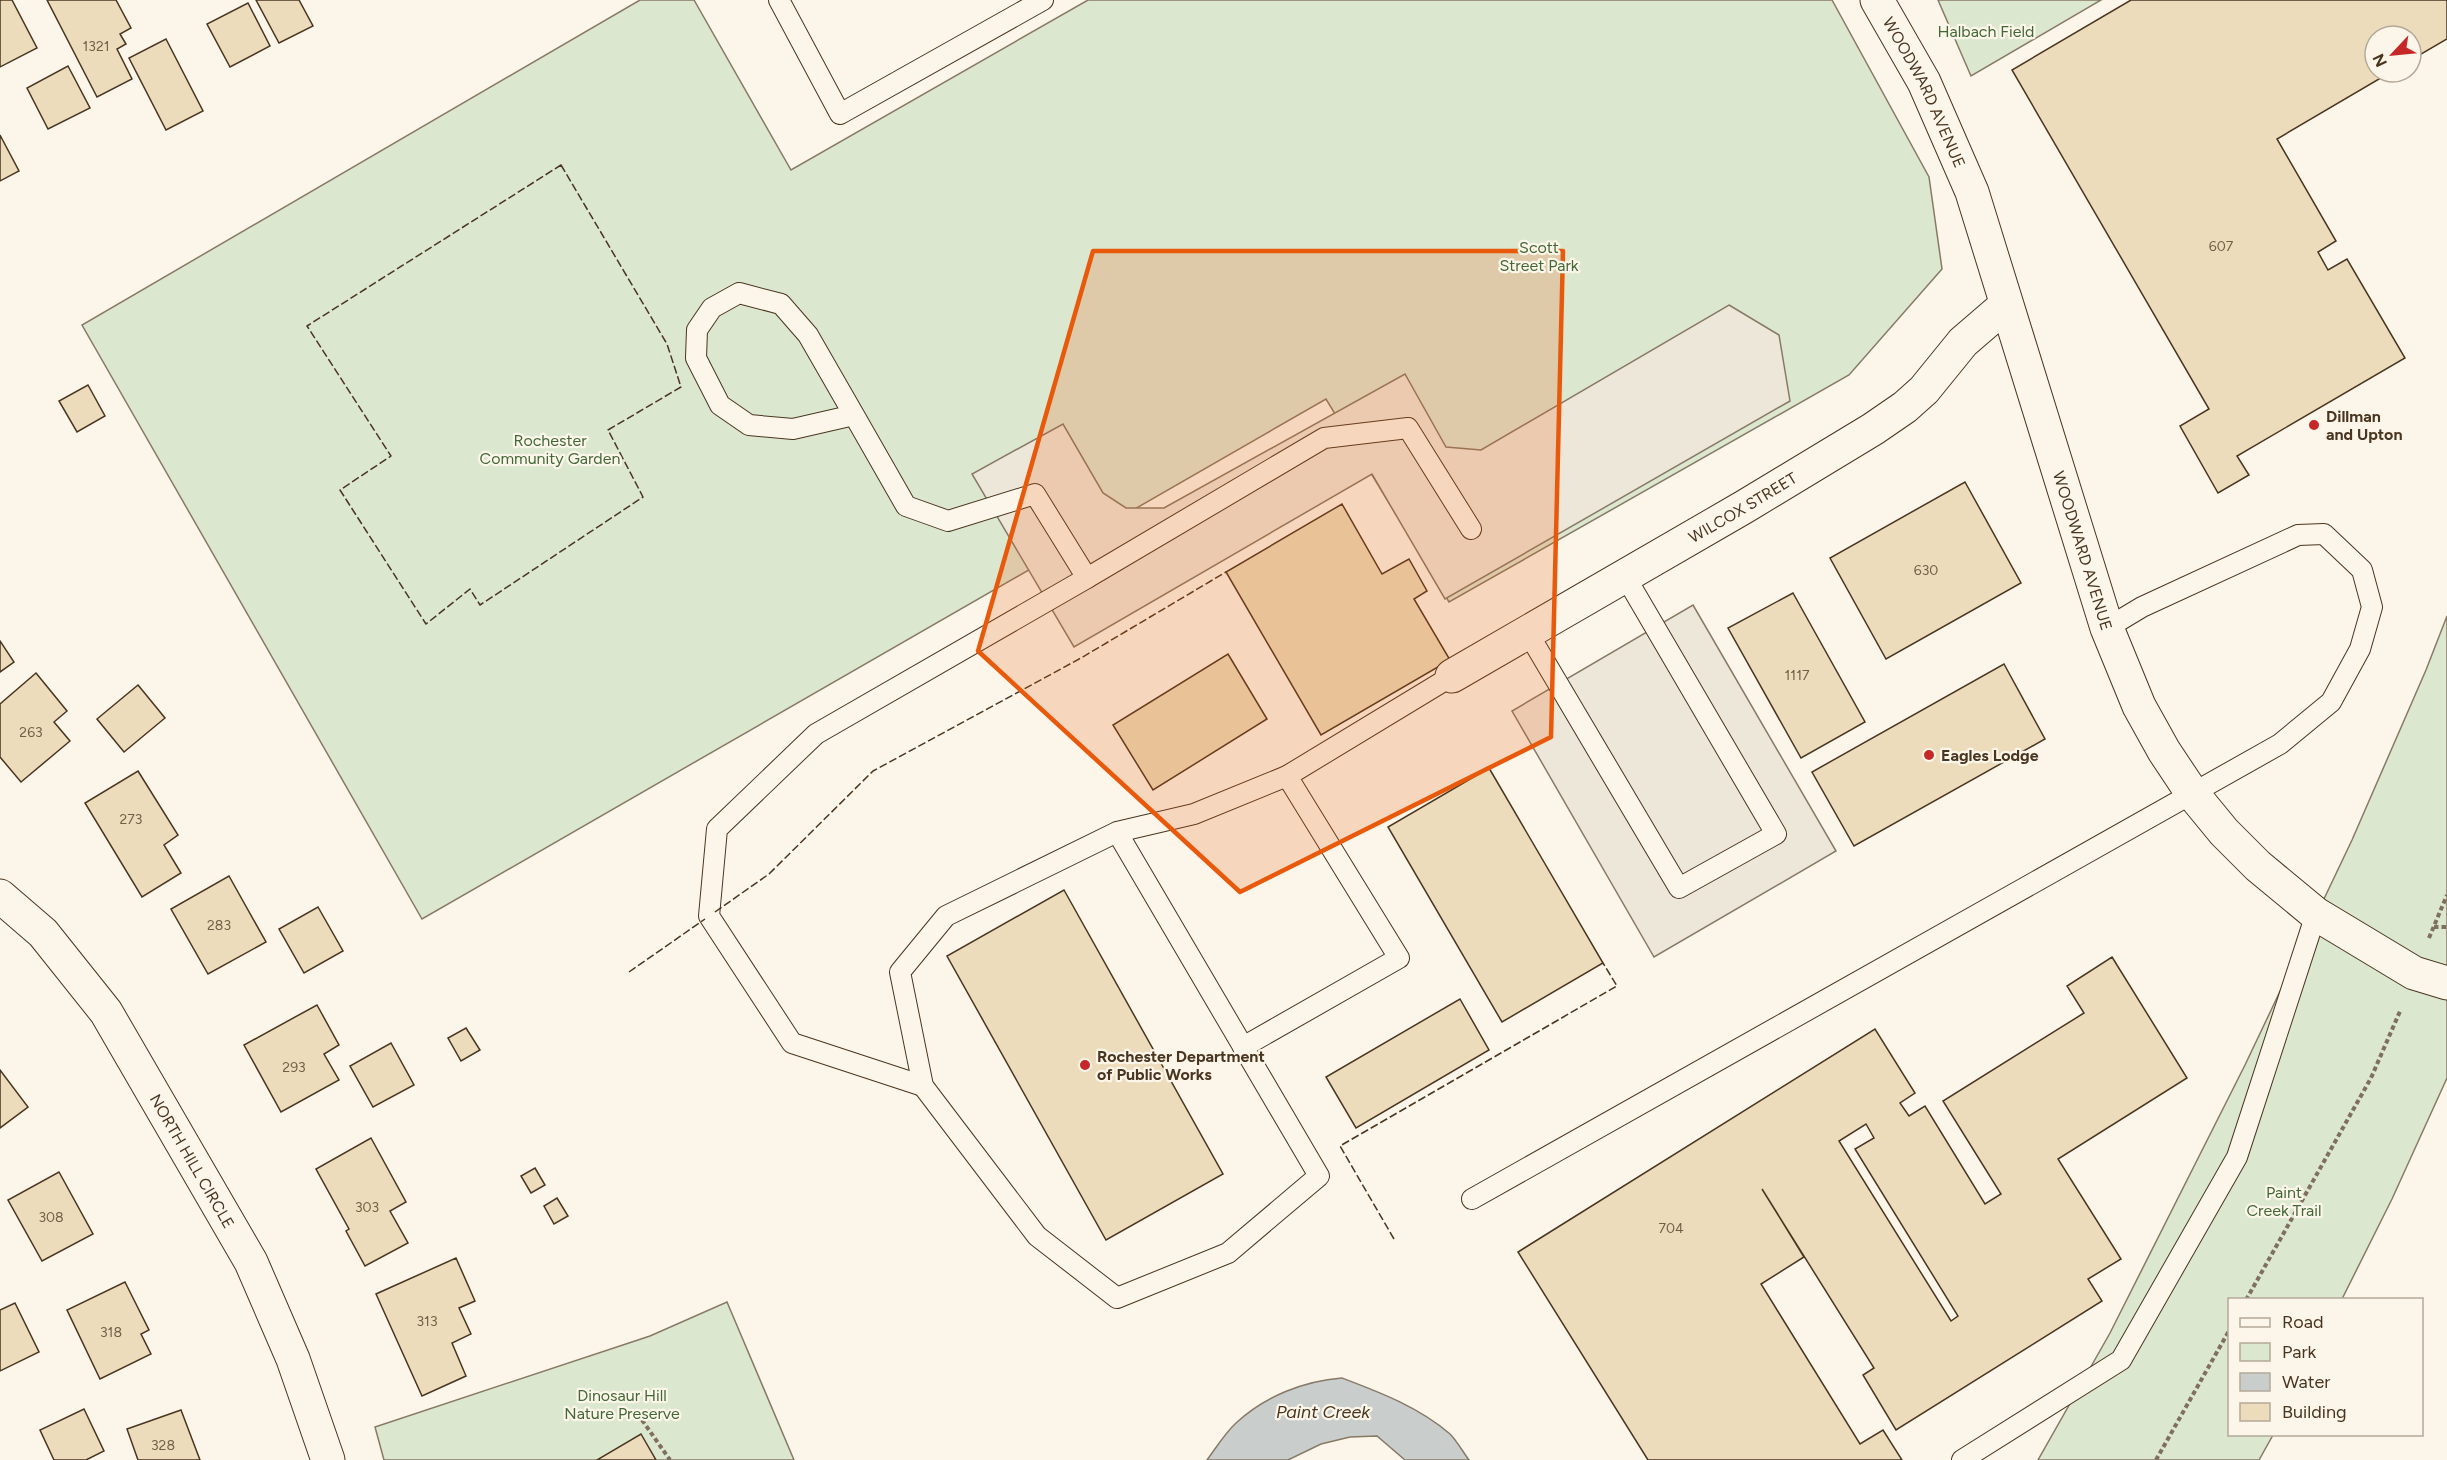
<svg xmlns="http://www.w3.org/2000/svg" width="2447" height="1460" font-family="Figtree,sans-serif">
  <rect width="100%" height="100%" fill="#fbf6e9"/>
  <!-- green -->
  <g fill="#dce7d0" stroke="#887966" stroke-width="1.5">
    <polygon points="640,0 694,0 791,170 1088,0 1832,0 1929,177 1942,269 1849,375 1449,602 1326,399 422,919 82,325"/>
    <polygon points="1938,0 2101,0 1971,76"/>
    <polygon points="2447,616 2447,1078 2392,1199 2342,1299 2230,1300 2230,1434 2273,1435 2259,1460 2038,1460 2110,1333 2245,1065 2352,840 2426,670"/>
    <polygon points="727,1302 794,1460 384,1460 375,1427 650,1336"/>
  </g>
  <!-- parking -->
  <g fill="#ede7d9" stroke="#887966" stroke-width="1.5">
    <polygon points="1729,305 1779,335 1790,401 1445,599 1372,474 1074,647 972,474 1063,424 1103,493 1126,508 1164,508 1405,374 1446,447 1481,450"/>
    <polygon points="1693,605 1836,851 1654,957 1512,711"/>
  </g>
  <!-- water -->
  <path fill="#c9cecd" stroke="#887966" stroke-width="1.5" d="M1342 1378C1379 1392 1419 1407 1450 1434 1457 1441 1463 1452 1469 1460H1405L1377 1436 1350 1437 1321 1444 1288 1460H1207C1216 1448 1225 1433 1236 1423 1265 1396 1304 1381 1342 1378Z"/>
  <!-- building -->
  <g fill="#ecdcbc" stroke="#4a3520" stroke-width="1.5" fill-rule="evenodd">
    <polygon points="0,0 12,0 37,48 0,67"/>
    <polygon points="47,0 116,0 131,28 120,34 126,44 117,49 132,79 97,97"/>
    <polygon points="256,0 299,0 313,26 279,43"/>
    <polygon points="2131,0 2447,0 2447,39 2411,60 2411,36 2375,36 2375,72 2391,72 2277,139 2336,241 2318,252 2328,270 2347,259 2405,358 2237,456 2249,475 2218,493 2180,426 2209,409 2012,70"/>
    <polygon points="248,3 270,46 230,67 207,24"/>
    <polygon points="166,39 203,111 166,130 129,58"/>
    <polygon points="68,66 90,108 48,129 27,88"/>
    <polygon points="0,135 19,171 0,181"/>
    <polygon points="88,385 105,416 77,432 59,401"/>
    <polygon points="1965,482 2021,583 1886,659 1830,558"/>
    <polygon points="1342,504 1382,574 1409,559 1427,591 1414,599 1450,660 1321,735 1226,572"/>
    <polygon points="1793,593 1865,722 1801,758 1728,628"/>
    <polygon points="0,641 14,662 0,672"/>
    <polygon points="1228,654 1267,719 1153,790 1113,725"/>
    <polygon points="2004,664 2045,739 1854,846 1812,772"/>
    <polygon points="36,673 67,711 54,722 70,741 21,782 0,757 0,704"/>
    <polygon points="138,685 165,718 124,752 97,719"/>
    <polygon points="1489,768 1603,963 1502,1022 1388,827"/>
    <polygon points="138,771 178,835 164,845 181,873 142,897 85,803"/>
    <polygon points="229,876 266,942 208,974 171,909"/>
    <polygon points="1064,890 1223,1174 1106,1240 947,956"/>
    <polygon points="318,907 343,951 304,973 279,929"/>
    <path d="M2112 957 2187 1078 2058 1159 2121 1259 2088 1279 2102 1301 1896 1430 1863 1375 1874 1368 1762 1189 1804 1257 1761 1284 1860 1444 1883 1430 1902 1460H1648L1518 1252 1875 1029 1915 1093 1900 1103 1909 1116 1925 1106 1985 1204 2001 1194 1943 1101 2084 1013 2067 986ZM1866 1124 1874 1138 1855 1149 1958 1316 1951 1321 1839 1141Z"/>
    <polygon points="1460,999 1489,1050 1356,1128 1326,1077"/>
    <polygon points="317,1005 339,1045 324,1054 339,1080 281,1112 244,1045"/>
    <polygon points="466,1028 480,1050 461,1061 448,1038"/>
    <polygon points="391,1043 414,1085 373,1107 350,1066"/>
    <polygon points="0,1070 28,1107 0,1128"/>
    <polygon points="371,1138 406,1202 390,1211 408,1243 365,1266 346,1231 349,1229 316,1169"/>
    <polygon points="535,1168 545,1185 531,1193 521,1176"/>
    <polygon points="59,1172 93,1234 42,1261 8,1200"/>
    <polygon points="557,1198 568,1216 554,1224 544,1206"/>
    <polygon points="456,1258 475,1301 459,1308 471,1334 452,1343 466,1376 422,1396 376,1294"/>
    <polygon points="125,1282 149,1330 141,1334 151,1354 100,1379 67,1310"/>
    <polygon points="15,1303 39,1352 0,1371 0,1310"/>
    <polygon points="84,1409 104,1451 86,1460 54,1460 40,1430"/>
    <polygon points="181,1410 200,1460 138,1460 127,1429"/>
    <polygon points="641,1434 656,1460 597,1460"/>
  </g>
  <g fill="none" stroke-linecap="round" stroke-linejoin="round">
    <!-- service casing -->
    <g stroke="#4a3520" stroke-width="22">
      <g id="service">
        <polyline points="779,0 840,114 1043,0"/>
        <polyline points="854,415 808,335 781,304 739,293 712,308 697,330 696,358 720,405 749,425 793,429 854,415 906,506 948,521 1035,494 1087,578 1324,438 1408,428 1471,529"/>
        <polyline points="1528,633 1679,888 1776,834 1625,576"/>
        <polyline points="1117,832 1319,1176 1228,1253 1117,1298 1037,1236 923,1086 900,972 946,916 1117,832 1194,814 1287,776 1452,676"/>
        <polyline points="1243,1047 1399,958 1287,776"/>
        <polyline points="923,1086 792,1043 709,916 717,829 816,734 1087,578"/>
        <polyline points="1472,1199 2280,744 2331,702 2360,649 2372,607 2362,570 2324,534 2298,535 2142,607 2107,628"/>
        <polyline points="1962,1460 2121,1360 2237,1157 2316,914"/>
      </g>
    </g>
    <!-- minor casing -->
    <g stroke="#4a3520" stroke-width="35">
      <g id="minor">
        <path id="s1" d="M1877 0 1924 82 1972 192 2107 628 2139 706 2164 751 2192 793 2224 832 2258 866 2316 914 2414 973 2447 983"/>
        <path id="s2" d="M1452 676 1744 507 1873 429 1905 407 1924 390 1963 342 2006 305"/>
        <path id="s3" d="M0 896 43 933 106 1012 251 1262 293 1359 328 1460"/>
      </g>
    </g>
    <!-- path -->
    <g stroke="#7f6f5c" stroke-width="4" stroke-dasharray="4.5 3" stroke-linecap="butt">
      <polyline points="2434,927 2447,927"/>
      <polyline points="2429,938 2447,895"/>
      <polyline points="2246,1300 2371,1078 2401,1009"/>
      <polyline points="642,1420 670,1460"/>
      <polyline points="2156,1460 2230,1329"/>
    </g>
    <!-- service -->
    <use href="#service" stroke="#fbf6e9" stroke-width="20"/>
    <!-- minor -->
    <use href="#minor" stroke="#fbf6e9" stroke-width="33"/>
    <!-- fence -->
    <g stroke="#4a3520" stroke-width="1.5" stroke-dasharray="8 3" stroke-linecap="butt">
      <polygon points="561,165 667,344 681,387 608,430 643,497 480,605 470,589 426,624 340,490 391,456 307,326"/>
      <polyline points="715,912 769,874 873,771 1081,658 1226,572"/>
      <polyline points="629,972 705,919"/>
      <polyline points="1394,1239 1340,1146 1617,986 1603,963"/>
    </g>
  </g>
  <!-- marked area -->
  <path fill="#e8590c" fill-opacity="0.2" stroke="#e8590c" stroke-width="4.5" stroke-linejoin="round" d="M1093 251H1563L1551 737 1240 892 978 651Z"/>
  <!-- markers -->
  <g fill="#c62828" stroke="#fbf6e9" stroke-width="2">
    <circle cx="2314" cy="425" r="6"/>
    <circle cx="1929" cy="755" r="6"/>
    <circle cx="1085" cy="1065" r="6"/>
  </g>
  <g text-anchor="middle" dominant-baseline="central" stroke-width="4.5" stroke-linejoin="round" paint-order="stroke">
    <!-- number labels -->
    <g font-size="14" fill="#725f47">
      <text x="96" y="46">1321</text>
      <text x="2221" y="246">607</text>
      <text x="1926" y="570">630</text>
      <text x="1797" y="675">1117</text>
      <text x="31" y="732">263</text>
      <text x="131" y="819">273</text>
      <text x="219" y="925">283</text>
      <text x="294" y="1067">293</text>
      <text x="367" y="1207">303</text>
      <text x="51" y="1217">308</text>
      <text x="1671" y="1228">704</text>
      <text x="427" y="1321">313</text>
      <text x="111" y="1332">318</text>
      <text x="163" y="1445">328</text>
    </g>
    <!-- park labels -->
    <g font-size="16" fill="#436837" stroke="#fbf6e9">
      <text x="1986" y="31">Halbach Field</text>
      <text x="1539" y="247">Scott<tspan x="1539" dy="18">Street Park</tspan></text>
      <text x="550" y="440">Rochester<tspan x="550" dy="18">Community Garden</tspan></text>
      <text x="2284" y="1192">Paint<tspan x="2284" dy="18">Creek Trail</tspan></text>
      <text x="622" y="1395">Dinosaur Hill<tspan x="622" dy="18">Nature Preserve</tspan></text>
    </g>
    <!-- street labels -->
    <g font-size="16" fill="#4a3520" stroke="#fbf6e9">
      <text stroke="none"><textPath href="#s1" startOffset="104">WOODWARD AVENUE</textPath></text>
      <text stroke="none"><textPath href="#s2" startOffset="336">WILCOX STREET</textPath></text>
      <text stroke="none"><textPath href="#s1" startOffset="590">WOODWARD AVENUE</textPath></text>
      <text stroke="none"><textPath href="#s3" startOffset="330">NORTH HILL CIRCLE</textPath></text>
    </g>
    <!-- poi labels -->
    <g font-size="16" font-weight="bold" fill="#4a3520" stroke="#fbf6e9" text-anchor="start">
      <text x="2326" y="416">Dillman<tspan x="2326" dy="18">and Upton</tspan></text>
      <text x="1941" y="755">Eagles Lodge</text>
      <text x="1097" y="1056">Rochester Department<tspan x="1097" dy="18">of Public Works</tspan></text>
    </g>
    <!-- water labels -->
    <g font-size="18" font-style="italic" fill="#4a3520" stroke="#fbf6e9">
      <text x="1323" y="1412">Paint Creek</text>
    </g>
  </g>
  <!-- legend -->
  <rect x="2228" y="1298" width="195" height="138" fill="#fbf6e9" stroke="#b4a999" stroke-width="1.5"/>
  <rect x="2240" y="1318" width="30" height="9" fill="#fbf6e9" stroke="#b4a999" stroke-width="1.5"/>
  <text x="2282" y="1328" font-size="18" fill="#4a3520">Road</text>
  <rect x="2240" y="1343" width="30" height="18" fill="#dce7d0" stroke="#b4a999" stroke-width="1.5"/>
  <text x="2282" y="1358" font-size="18" fill="#4a3520">Park</text>
  <rect x="2240" y="1373" width="30" height="18" fill="#c9cecd" stroke="#b4a999" stroke-width="1.5"/>
  <text x="2282" y="1388" font-size="18" fill="#4a3520">Water</text>
  <rect x="2240" y="1403" width="30" height="18" fill="#ecdcbc" stroke="#b4a999" stroke-width="1.5"/>
  <text x="2282" y="1418" font-size="18" fill="#4a3520">Building</text>
  <!-- north arrow -->
  <g transform="translate(2393 54) rotate(244)"><circle r="28" fill="#fbf6e9" stroke="#b4a999" stroke-width="1.5"/>
  <path d="M0-4.5L10 22L0 15L-10 22Z" fill="#c62828"/>
  <text y="-9" font-size="16" font-weight="bold" text-anchor="middle" fill="#4a3520">N</text>
  </g>
</svg>
